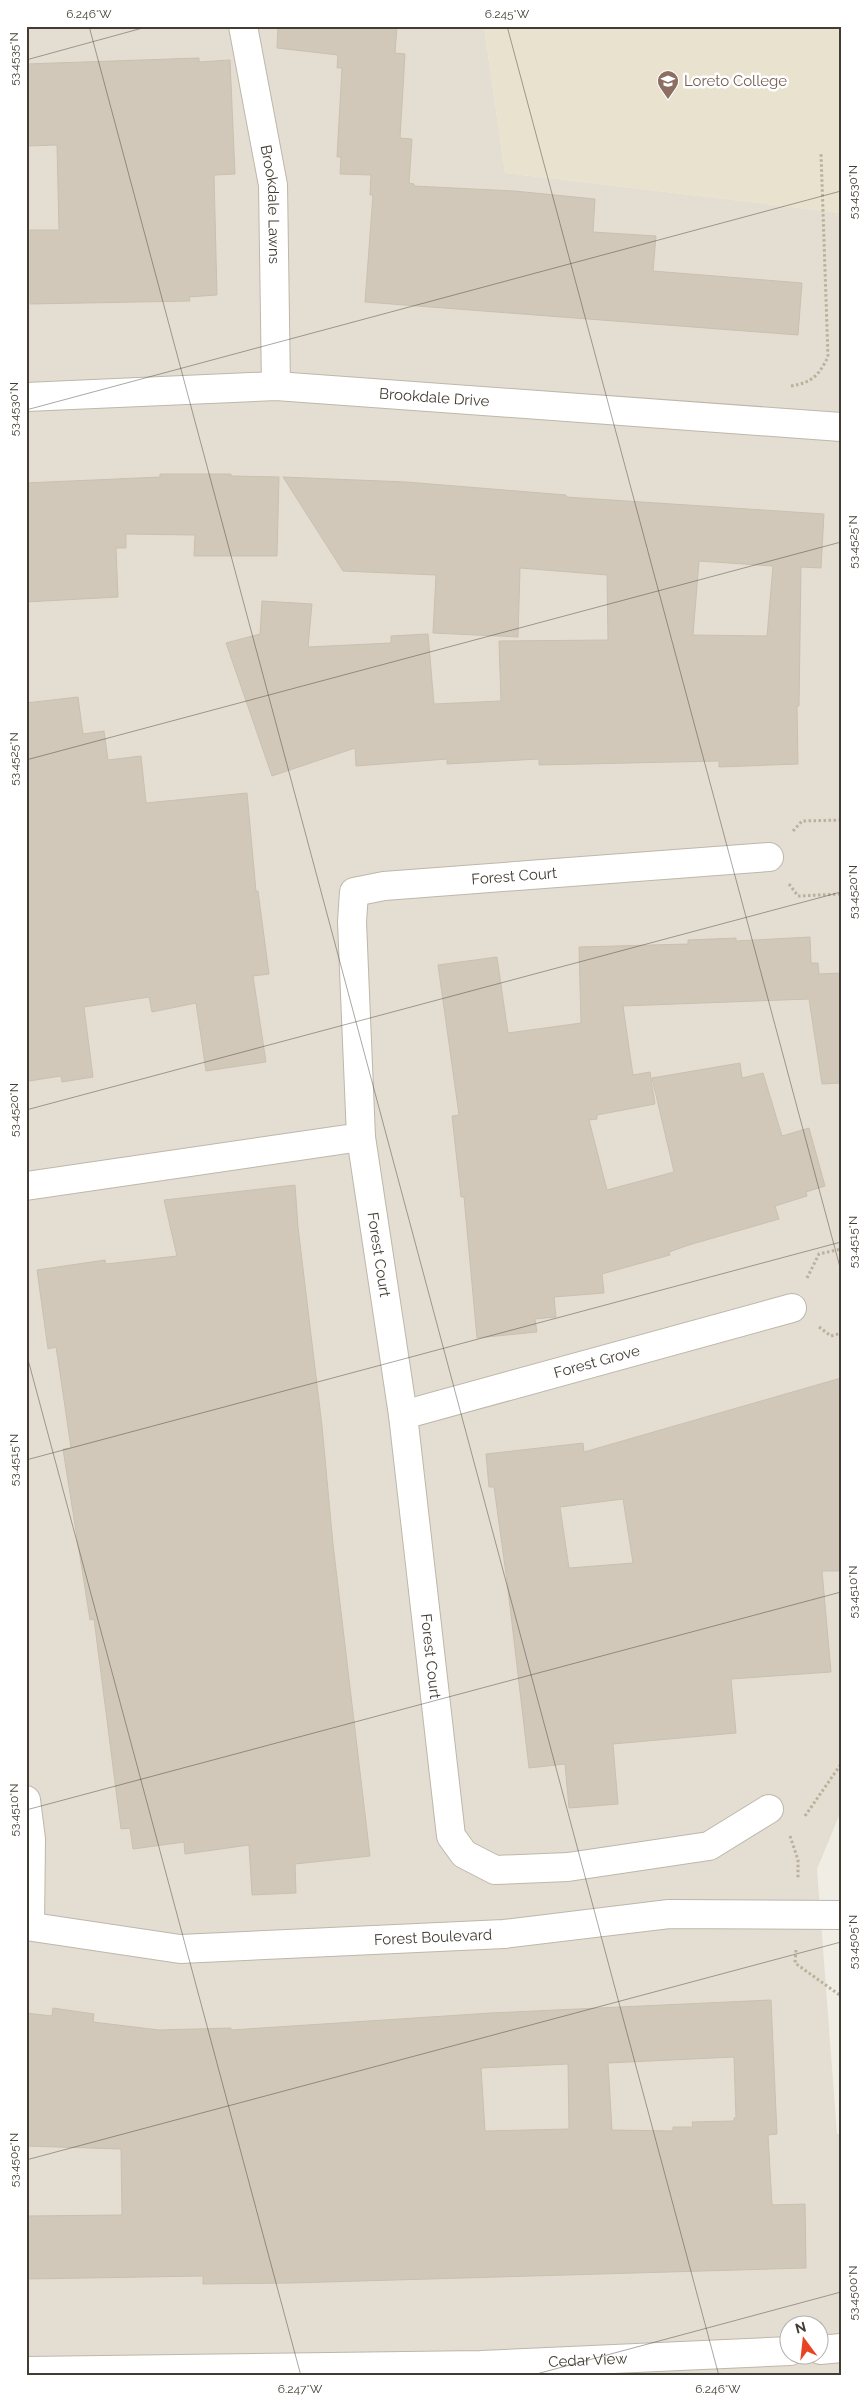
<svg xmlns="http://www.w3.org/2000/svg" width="867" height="2402" font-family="Raleway,sans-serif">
  <rect width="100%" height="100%" fill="#f0ede4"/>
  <!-- residential -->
  <path fill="#e4ded2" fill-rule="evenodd" d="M26 26H484L505 173 841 213V1811L817 1869 837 2134H841V2376H26ZM790 2324H820V2354H790Z"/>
  <!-- education -->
  <polygon fill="#e8e2ce" points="484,26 841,26 841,213 505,173"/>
  <!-- building -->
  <g fill="#d1c8ba" stroke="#cbc0ae" fill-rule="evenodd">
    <polygon points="278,26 397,26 395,53 405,54 400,138 412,139 409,183 414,184 414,186 514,191 595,199 593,232 656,236 653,271 802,283 798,335 365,302 373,195 370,195 371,175 340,174 341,157 337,157 342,68 337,68 338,55 277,48"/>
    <polygon points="199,58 199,62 230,60 235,174 214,175 217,295 189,297 190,301 30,304 30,230 59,230 57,145 26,146 26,64"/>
    <polygon points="160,474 231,474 231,476 279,477 277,556 194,556 195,535 126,534 126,548 116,548 118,597 26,602 26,483 160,477"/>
    <path d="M283 477 406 482 566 495V497L824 514 821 568 801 567 799 706H797L798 764 719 767V761L539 765V759L447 764V759L356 766 355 748 272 776 226 643 260 634 262 601 312 604 308 647 391 643V636L428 634 434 704 501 701 499 641 608 640 607 575 520 568 518 637 433 633 436 575 343 571ZM699 561 773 566 767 636 693 635Z"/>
    <polygon points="78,697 83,734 104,731 108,760 141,756 146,803 247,793 256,891 258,891 269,974 253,976 266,1062 206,1071 196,1003 152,1012 149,997 84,1007 93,1077 62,1082 61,1076 29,1081 26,1062 26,703"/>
    <polygon points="810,937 811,963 818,963 819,974 841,973 841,1083 822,1084 809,999 623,1006 633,1075 650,1072 655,1104 597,1115 597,1119 589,1120 607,1190 674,1172 652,1078 740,1063 742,1078 763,1073 782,1136 809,1128 825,1186 806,1192 807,1196 775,1206 779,1219 689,1245 669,1252 670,1255 602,1274 604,1293 554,1297 556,1317 535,1319 537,1332 477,1338 464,1197 461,1197 452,1116 459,1115 438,965 497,957 508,1033 581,1023 579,947 688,944 688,940 736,938 736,941"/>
    <polygon points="295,1185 298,1227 322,1426 333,1544 370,1856 295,1864 296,1893 252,1895 249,1845 185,1854 184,1842 133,1849 130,1828 121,1829 94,1619 90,1620 63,1449 71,1448 63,1393 56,1347 48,1349 37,1270 105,1260 106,1264 177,1256 164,1200"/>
    <path d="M841 1378V1571H822L831 1672 731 1679 736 1733 613 1744 618 1804 569 1808 565 1764 529 1768 507 1581 494 1487H489L486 1454 583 1443 584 1452ZM623 1499 633 1563 569 1568 560 1507Z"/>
    <path d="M771 2000 777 2134 768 2135 772 2205 805 2204 806 2268 292 2283 203 2284V2276L26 2279V2216L122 2215 121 2149 26 2146V2013L52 2016 53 2008 94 2014 93 2022 159 2030 231 2028V2030L491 2013ZM734 2057 736 2118H734V2121L692 2122 693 2127H673V2131L612 2130 608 2063ZM568 2064 569 2129 485 2131 481 2068Z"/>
  </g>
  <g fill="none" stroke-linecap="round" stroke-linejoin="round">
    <!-- minor casing -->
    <g stroke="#beb7aa" stroke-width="30">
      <g id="minor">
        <path id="s1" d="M243 26 273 185 276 386"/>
        <path id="s2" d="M26 397 276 386 841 427"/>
        <path id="s3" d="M361 1137 403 1415 451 1836 464 1854 495 1870 568 1867 709 1846 769 1809"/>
        <path id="s4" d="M26 1186 361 1137 352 922 354 892 384 886 769 857"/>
        <path id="s5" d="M403 1415 792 1308"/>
        <polyline points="26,1800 31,1839 30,1926"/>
        <path id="s6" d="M26 1926 180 1949 504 1934 669 1914 841 1915"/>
        <polyline points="820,2350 841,2348"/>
        <path id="s7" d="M26 2371 481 2365 790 2351"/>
      </g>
    </g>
    <!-- path -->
    <g stroke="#bbb09a" stroke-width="3" stroke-dasharray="2.5 2.5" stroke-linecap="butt">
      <path d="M791 386C813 382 818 376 828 357L821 153"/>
      <polyline points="793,831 802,821 841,820"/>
      <polyline points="789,884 798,896 841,894"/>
      <polyline points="807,1278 819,1254 841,1249"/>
      <polyline points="819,1327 831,1336 841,1333"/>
      <polyline points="805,1816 841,1764"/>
      <polyline points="790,1836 798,1860 798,1879"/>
      <polyline points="796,1950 795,1963 841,1996"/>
    </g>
    <!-- minor -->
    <use href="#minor" stroke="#fff" stroke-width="28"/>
  </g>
  <!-- ticks -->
  <path fill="none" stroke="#423d34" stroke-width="1" stroke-opacity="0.45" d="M89 26 719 2376M507 26 841 1271M26 60 150 26M26 410 841 191M26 760 841 542M26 1110 841 892M26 1352 301 2376M26 1460 841 1242M26 1810 841 1592M26 2160 841 1942M529 2376 841 2292"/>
  <!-- icons -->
  <defs>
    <g id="school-pin" transform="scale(1.125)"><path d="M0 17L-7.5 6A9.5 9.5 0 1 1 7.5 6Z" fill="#8d6e63" stroke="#fff"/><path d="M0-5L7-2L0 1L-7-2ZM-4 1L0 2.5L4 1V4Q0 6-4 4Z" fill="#fff"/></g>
  </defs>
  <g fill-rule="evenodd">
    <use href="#school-pin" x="668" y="81"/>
  </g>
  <g text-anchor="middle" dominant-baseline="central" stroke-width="5" stroke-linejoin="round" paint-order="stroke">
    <!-- education labels -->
    <g font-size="15" fill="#785e54" stroke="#fff" text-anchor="start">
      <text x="684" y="81">Loreto College</text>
    </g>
    <!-- street labels -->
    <g font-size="15" fill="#423d34" stroke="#fff">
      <text stroke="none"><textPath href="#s1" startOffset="181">Brookdale Lawns</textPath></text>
      <text stroke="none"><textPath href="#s2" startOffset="409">Brookdale Drive</textPath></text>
      <text stroke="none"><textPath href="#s4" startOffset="745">Forest Court</textPath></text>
      <text stroke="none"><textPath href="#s3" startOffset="119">Forest Court</textPath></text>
      <text stroke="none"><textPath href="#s5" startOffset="201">Forest Grove</textPath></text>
      <text stroke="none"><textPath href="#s3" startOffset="524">Forest Court</textPath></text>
      <text stroke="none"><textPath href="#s6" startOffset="409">Forest Boulevard</textPath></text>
      <text stroke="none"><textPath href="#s7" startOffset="562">Cedar View</textPath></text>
    </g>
  </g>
  <!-- border -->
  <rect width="867" height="2402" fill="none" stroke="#ffffff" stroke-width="55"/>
  <!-- north arrow -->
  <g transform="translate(804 2340) rotate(345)"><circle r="24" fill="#ffffff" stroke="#b3b1ae"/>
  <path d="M0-4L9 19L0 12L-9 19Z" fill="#e84423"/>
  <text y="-8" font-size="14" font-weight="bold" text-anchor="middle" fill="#423d34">N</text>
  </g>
  <rect x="28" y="28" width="812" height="2346" fill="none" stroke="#423d34" stroke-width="2"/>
  <g font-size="12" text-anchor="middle" fill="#423d34">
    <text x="89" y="18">6.246°W</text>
    <text x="507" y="18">6.245°W</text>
    <text transform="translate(14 59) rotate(-90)" y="4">53.4535°N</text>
    <text transform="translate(853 192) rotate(-90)" y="4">53.4530°N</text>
    <text transform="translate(14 409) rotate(-90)" y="4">53.4530°N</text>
    <text transform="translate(853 542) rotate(-90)" y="4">53.4525°N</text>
    <text transform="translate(14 759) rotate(-90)" y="4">53.4525°N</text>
    <text transform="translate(853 892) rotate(-90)" y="4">53.4520°N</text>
    <text transform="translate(14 1110) rotate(-90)" y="4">53.4520°N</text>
    <text transform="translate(853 1242) rotate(-90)" y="4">53.4515°N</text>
    <text transform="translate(14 1460) rotate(-90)" y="4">53.4515°N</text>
    <text transform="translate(853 1592) rotate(-90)" y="4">53.4510°N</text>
    <text transform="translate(14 1810) rotate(-90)" y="4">53.4510°N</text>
    <text transform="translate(853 1942) rotate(-90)" y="4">53.4505°N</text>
    <text transform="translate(14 2160) rotate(-90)" y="4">53.4505°N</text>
    <text transform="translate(853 2293) rotate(-90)" y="4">53.4500°N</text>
    <text x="300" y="2393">6.247°W</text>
    <text x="718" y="2393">6.246°W</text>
  </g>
</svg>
